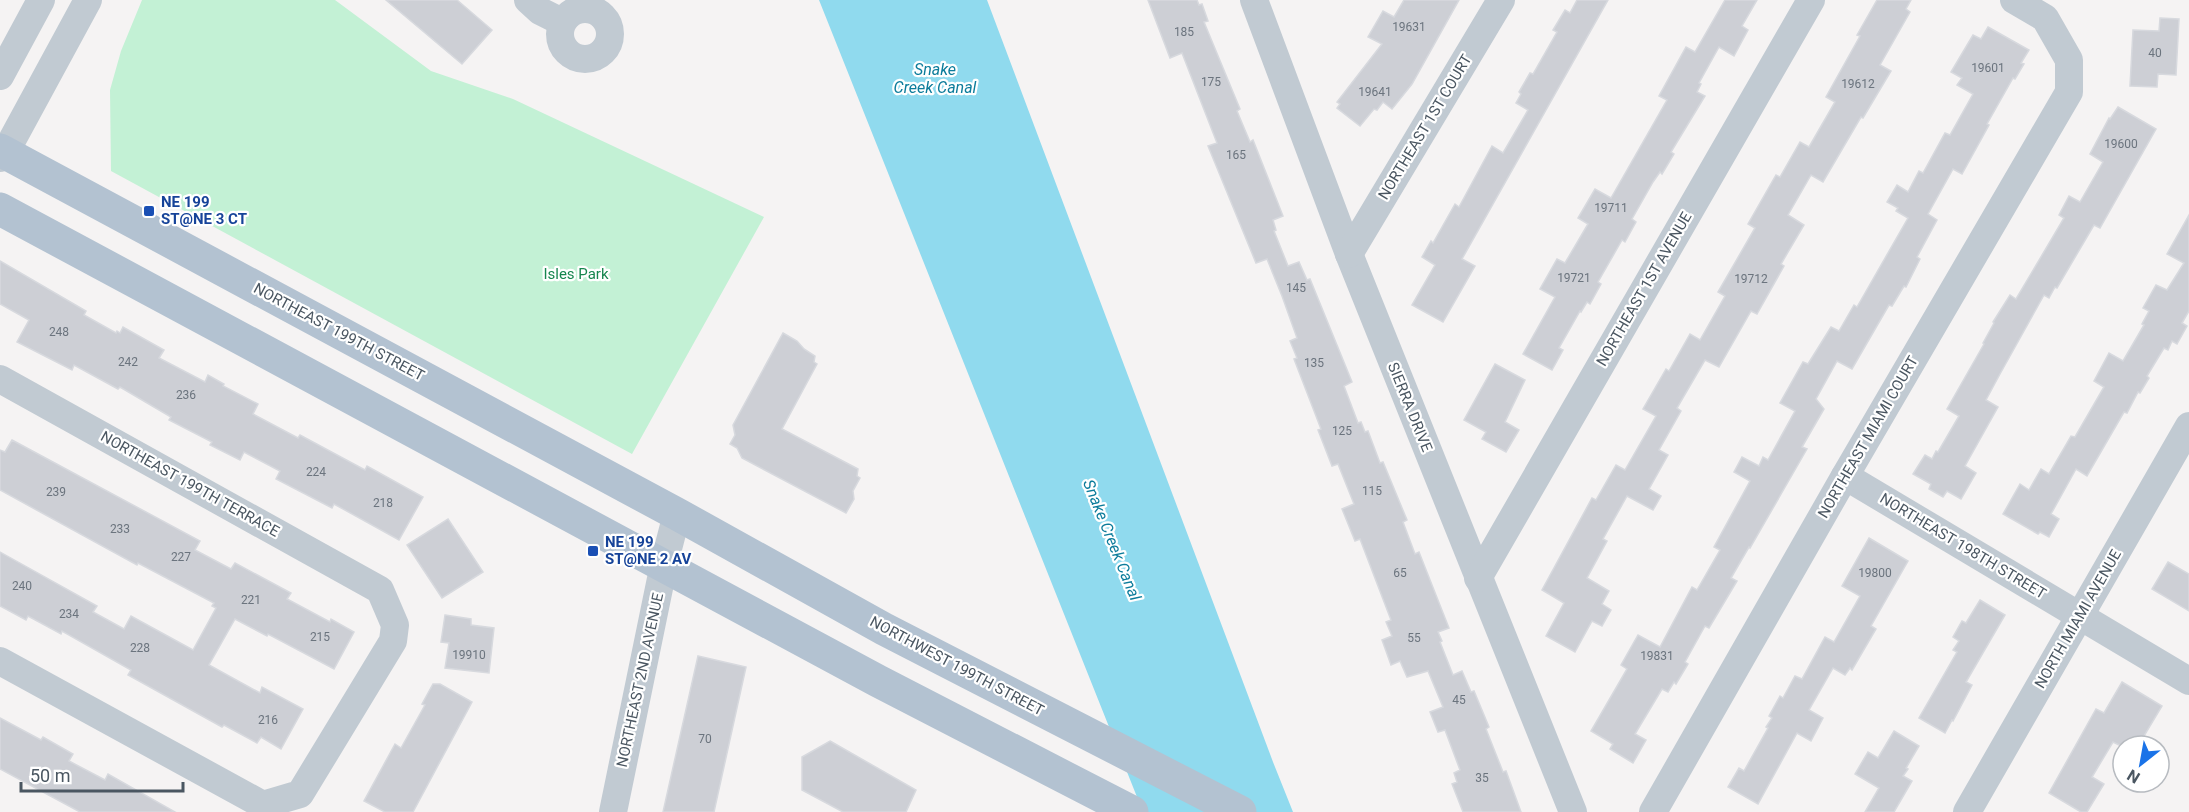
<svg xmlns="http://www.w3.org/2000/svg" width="2189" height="812" font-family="Roboto,sans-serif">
  <rect width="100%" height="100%" fill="#f5f3f3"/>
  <!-- green -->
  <polygon fill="#c3f1d5" points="142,0 335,0 431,71 513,99 764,217 632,454 111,171 110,90 121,51"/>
  <!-- water -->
  <polygon fill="#90daee" points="819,0 987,0 1273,762 1293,812 1143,812"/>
  <!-- building -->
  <g fill="#cdcfd5" stroke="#d7d9de" stroke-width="1.5">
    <polygon points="386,0 457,0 492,30 462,64"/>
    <polygon points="1148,0 1197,0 1199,5 1202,4 1208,21 1204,22 1240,109 1237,111 1250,142 1253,140 1283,216 1273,220 1276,230 1274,231 1288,266 1299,262 1307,280 1310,279 1352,382 1344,386 1358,423 1361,422 1365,432 1368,431 1380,463 1383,462 1407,520 1403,522 1415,554 1419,552 1449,628 1438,632 1442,641 1440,642 1453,675 1462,671 1471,692 1474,691 1489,727 1486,729 1503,772 1506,771 1521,812 1463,812 1452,784 1457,782 1454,773 1460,770 1445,730 1438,732 1430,712 1443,707 1428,671 1407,677 1400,661 1391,665 1382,640 1392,636 1386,622 1391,620 1360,539 1355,541 1342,509 1354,504 1338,464 1332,466 1318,430 1321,429 1294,359 1297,358 1290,341 1297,338 1282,296 1267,259 1256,263 1208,146 1217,143 1182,53 1170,58"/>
    <polygon points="1404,0 1459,0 1412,84 1392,109 1383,102 1377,110 1374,109 1360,126 1337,108 1340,104 1337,102 1382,44 1368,37 1383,11 1394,17"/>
    <polygon points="1577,0 1608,0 1462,259 1475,266 1443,322 1412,305 1435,265 1422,257 1431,241 1433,243 1455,204 1459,207 1492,146 1503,153 1528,110 1516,103 1521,94 1519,92 1530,73 1533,74 1557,32 1553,30 1565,10 1570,13"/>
    <polygon points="1725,0 1757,0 1742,26 1748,30 1734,56 1719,47 1699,83 1701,84 1697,92 1705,96 1671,152 1674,154 1662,174 1660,172 1653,182 1632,219 1636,222 1625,242 1622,240 1598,282 1601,284 1590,304 1587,302 1581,312 1580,311 1559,348 1563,350 1552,370 1523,354 1555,297 1540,289 1557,259 1565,263 1588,224 1578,218 1595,189 1611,198 1667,100 1659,96 1686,47 1695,52"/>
    <polygon points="1877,0 1911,0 1906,9 1910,12 1880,65 1891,71 1863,118 1861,117 1823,182 1811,175 1788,215 1804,225 1781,264 1784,266 1757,314 1751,311 1719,367 1705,360 1677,408 1681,411 1659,450 1668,455 1649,489 1661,496 1653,510 1627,496 1603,539 1607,541 1587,578 1609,591 1602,604 1611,610 1602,626 1592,621 1575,652 1546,636 1564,603 1542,590 1592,498 1596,500 1616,465 1625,470 1656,416 1643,409 1666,369 1669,371 1690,334 1700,340 1725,296 1718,292 1755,228 1748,224 1776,175 1780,177 1800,142 1809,147 1835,102 1826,97 1860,36 1857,35"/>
    <polygon points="2160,18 2179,19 2176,75 2158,74 2157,87 2130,86 2133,30 2159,31"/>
    <polygon points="1988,27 2029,50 2021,63 2024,64 2015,79 2013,78 1987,124 1989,125 1962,174 1953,169 1928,214 1937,220 1917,257 1920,259 1906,287 1904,286 1892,306 1889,305 1852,369 1837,361 1816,399 1824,409 1802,447 1807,449 1750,548 1749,547 1731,578 1737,581 1709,628 1705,626 1685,662 1688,664 1676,684 1674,682 1668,692 1662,689 1635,734 1646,740 1633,763 1610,749 1613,744 1591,731 1627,669 1621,665 1638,635 1660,647 1692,587 1697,590 1720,550 1714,547 1750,481 1734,472 1742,457 1759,466 1763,457 1768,460 1795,411 1780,403 1803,362 1808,364 1831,327 1839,331 1854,305 1857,307 1908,218 1896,211 1898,208 1887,202 1897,185 1908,192 1919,171 1923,173 1945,133 1950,135 1973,94 1957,85 1962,78 1951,72 1973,35 1981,39"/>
    <polygon points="2118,107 2156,129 2100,228 2094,225 2057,288 2055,287 2049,298 2044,295 2000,374 1986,400 1998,407 1965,466 1976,473 1961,499 1947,491 1943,497 1929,489 1931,484 1913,474 1925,455 1932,459 1936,451 1938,452 1959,416 1947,409 1984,344 1983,343 1994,323 1993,322 2010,295 2016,299 2064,218 2059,215 2069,196 2080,202 2103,162 2090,154 2109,118 2110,119"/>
    <polygon points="2189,215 2189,311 2182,323 2187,326 2177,344 2172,341 2168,350 2164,348 2147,376 2149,378 2140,393 2138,392 2127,413 2124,412 2087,476 2076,469 2051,514 2059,519 2049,537 2040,532 2038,534 2003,514 2020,484 2029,490 2041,469 2049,474 2071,436 2075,437 2104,387 2094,381 2109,353 2123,361 2144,325 2142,324 2149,311 2143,308 2156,285 2167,290 2184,263 2167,254"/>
    <polygon points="0,261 86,311 84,315 116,333 117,331 120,333 123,327 164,350 159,358 205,382 208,375 224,384 223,386 258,404 253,414 298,438 300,435 365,470 367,466 423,497 399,540 334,504 332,508 276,479 280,471 244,452 240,460 210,445 212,442 169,420 171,417 120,387 118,389 74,365 72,370 17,342 29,320 0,304"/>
    <polygon points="783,333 797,341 804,349 815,356 814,362 817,364 782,429 858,469 857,476 860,478 853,491 854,499 846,513 742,458 737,448 730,444 735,435 733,425"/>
    <polygon points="1495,364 1525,380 1505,422 1519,430 1506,452 1482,439 1486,432 1464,420"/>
    <polygon points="12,440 200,541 195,550 231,569 235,563 291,593 287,599 330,622 331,619 354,632 334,669 268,634 267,636 235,619 209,665 260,693 262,687 303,709 281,749 261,737 257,743 224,725 222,727 128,675 131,670 62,631 61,634 28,616 26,620 0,606 0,552 97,606 93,612 124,629 131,616 193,650 216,608 212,606 214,603 138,563 137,565 0,490 0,450 5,452"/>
    <polygon points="448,519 483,572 442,598 407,545"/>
    <polygon points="1869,538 1908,561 1871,626 1876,629 1852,670 1850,668 1845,675 1833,668 1809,710 1823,718 1811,741 1797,733 1758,804 1728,787 1739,768 1744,771 1768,728 1766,727 1772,718 1769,716 1780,696 1783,698 1795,676 1802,679 1825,637 1834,642 1860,596 1842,586"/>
    <polygon points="2168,562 2189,574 2189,611 2152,589"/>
    <polygon points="1980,600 2005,615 1966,682 1972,685 1953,721 1952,720 1945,733 1919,718 1957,652 1953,650 1959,641 1953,637 1962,621 1966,623"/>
    <polygon points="445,615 471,619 471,625 494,628 489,673 445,668 449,643 441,642"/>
    <polygon points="698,656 746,667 714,812 663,812"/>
    <polygon points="2122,682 2162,706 2138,746 2121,746 2113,742 2092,777 2104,784 2087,812 2081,812 2049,793 2096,709 2104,713"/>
    <polygon points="433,684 440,684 472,702 413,812 385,812 364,801 395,744 401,748 425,705 422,704"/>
    <polygon points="0,718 41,740 43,737 73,754 69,761 105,780 108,774 175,812 80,812 0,769"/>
    <polygon points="1894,731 1919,746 1906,768 1908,769 1903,776 1912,781 1894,812 1865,812 1879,788 1855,774 1868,752 1878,758"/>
    <polygon points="830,741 916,790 906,812 843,812 802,790 802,757"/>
  </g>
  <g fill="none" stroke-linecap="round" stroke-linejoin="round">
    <!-- minor -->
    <g stroke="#c1cad2" stroke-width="28">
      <polyline points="528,0 540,11 562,22"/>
      <polyline points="1254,0 1349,254 1573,812"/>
      <circle cx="585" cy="34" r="25"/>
      <polyline points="0,76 41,0"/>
      <polyline points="0,158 5,153 88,0"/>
      <polyline points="1349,254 1501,0"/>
      <polyline points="0,379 380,590 395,625 393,641 300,794 263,805 0,661"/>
      <polyline points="1845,476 2189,681"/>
      <polyline points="1478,578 1811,0"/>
      <polyline points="613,812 664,564 677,514"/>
      <polyline points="1653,812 1845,476 2069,92 2069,60 2045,18 2014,0"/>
      <polyline points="1967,812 2189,426"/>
    </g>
    <!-- major -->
    <g stroke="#b3c2d1" stroke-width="33">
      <polyline points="0,150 677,514 884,629 1240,812"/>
      <polyline points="0,209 878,681 1132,812"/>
    </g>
  </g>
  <!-- markers -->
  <g fill="#1a4fb4" stroke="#fff" stroke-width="2">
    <rect x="143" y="205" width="12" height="12" rx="3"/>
    <rect x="587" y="545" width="12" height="12" rx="3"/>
  </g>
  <g text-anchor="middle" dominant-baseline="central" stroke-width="4.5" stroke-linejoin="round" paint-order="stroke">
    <!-- number labels -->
    <g font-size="12" fill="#6b747e">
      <text x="1409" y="27">19631</text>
      <text x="1184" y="32">185</text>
      <text x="2155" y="53">40</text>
      <text x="1988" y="68">19601</text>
      <text x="1211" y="82">175</text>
      <text x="1858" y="84">19612</text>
      <text x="1375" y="92">19641</text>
      <text x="2121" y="144">19600</text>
      <text x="1236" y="155">165</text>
      <text x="1611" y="208">19711</text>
      <text x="1574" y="278">19721</text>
      <text x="1751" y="279">19712</text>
      <text x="1296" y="288">145</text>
      <text x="59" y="332">248</text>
      <text x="128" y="362">242</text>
      <text x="1314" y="363">135</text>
      <text x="186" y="395">236</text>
      <text x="1342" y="431">125</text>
      <text x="316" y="472">224</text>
      <text x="1372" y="491">115</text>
      <text x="56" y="492">239</text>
      <text x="383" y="503">218</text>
      <text x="120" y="529">233</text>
      <text x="181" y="557">227</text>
      <text x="1400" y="573">65</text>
      <text x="1875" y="573">19800</text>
      <text x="22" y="586">240</text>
      <text x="251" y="600">221</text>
      <text x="69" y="614">234</text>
      <text x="320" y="637">215</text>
      <text x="1414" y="638">55</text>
      <text x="140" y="648">228</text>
      <text x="469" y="655">19910</text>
      <text x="1657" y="656">19831</text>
      <text x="1459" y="700">45</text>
      <text x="268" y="720">216</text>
      <text x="705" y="739">70</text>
      <text x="1482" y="778">35</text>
    </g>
    <!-- street labels -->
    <g font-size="15" fill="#4a5661" stroke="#fff">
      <text transform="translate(1425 127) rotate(-59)">NORTHEAST 1ST COURT</text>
      <text transform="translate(1644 289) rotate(-60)">NORTHEAST 1ST AVENUE</text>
      <text transform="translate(339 332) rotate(28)">NORTHEAST 199TH STREET</text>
      <text transform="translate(1410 407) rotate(68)">SIERRA DRIVE</text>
      <text transform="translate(1868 437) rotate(-60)">NORTHEAST MIAMI COURT</text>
      <text transform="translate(190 484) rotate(29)">NORTHEAST 199TH TERRACE</text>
      <text transform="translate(1963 546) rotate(31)">NORTHEAST 198TH STREET</text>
      <text transform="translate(2078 619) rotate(-60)">NORTH MIAMI AVENUE</text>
      <text transform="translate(957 666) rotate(28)">NORTHWEST 199TH STREET</text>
      <text transform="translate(640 680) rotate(-78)">NORTHEAST 2ND AVENUE</text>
    </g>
    <!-- transit labels -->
    <g font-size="15" font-weight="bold" fill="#164399" stroke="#fff" text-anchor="start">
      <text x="161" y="202">NE 199<tspan x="161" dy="17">ST@NE 3 CT</tspan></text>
      <text x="605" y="542">NE 199<tspan x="605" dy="17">ST@NE 2 AV</tspan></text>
    </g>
    <!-- park labels -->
    <g font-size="15" fill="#17864f" stroke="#fff">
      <text x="576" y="274">Isles Park</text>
    </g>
    <!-- water labels -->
    <g font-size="16" font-style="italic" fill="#0c7c9b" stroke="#fff">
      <text x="935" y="69">Snake<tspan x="935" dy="18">Creek Canal</tspan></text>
      <text transform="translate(1112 540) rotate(68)">Snake Creek Canal</text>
    </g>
  </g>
  <!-- north arrow -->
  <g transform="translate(2141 764) rotate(211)"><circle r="28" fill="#ffffff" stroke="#b7bbc0" stroke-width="1.5"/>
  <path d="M0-4.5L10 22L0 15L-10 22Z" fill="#1a73e8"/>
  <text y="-9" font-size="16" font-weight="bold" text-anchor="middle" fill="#4a5661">N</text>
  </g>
  <!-- scale -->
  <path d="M21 782v9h162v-9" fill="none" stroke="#4a5661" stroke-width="3"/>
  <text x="30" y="782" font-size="18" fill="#4a5661" stroke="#ffffff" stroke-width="4.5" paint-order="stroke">50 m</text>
</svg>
